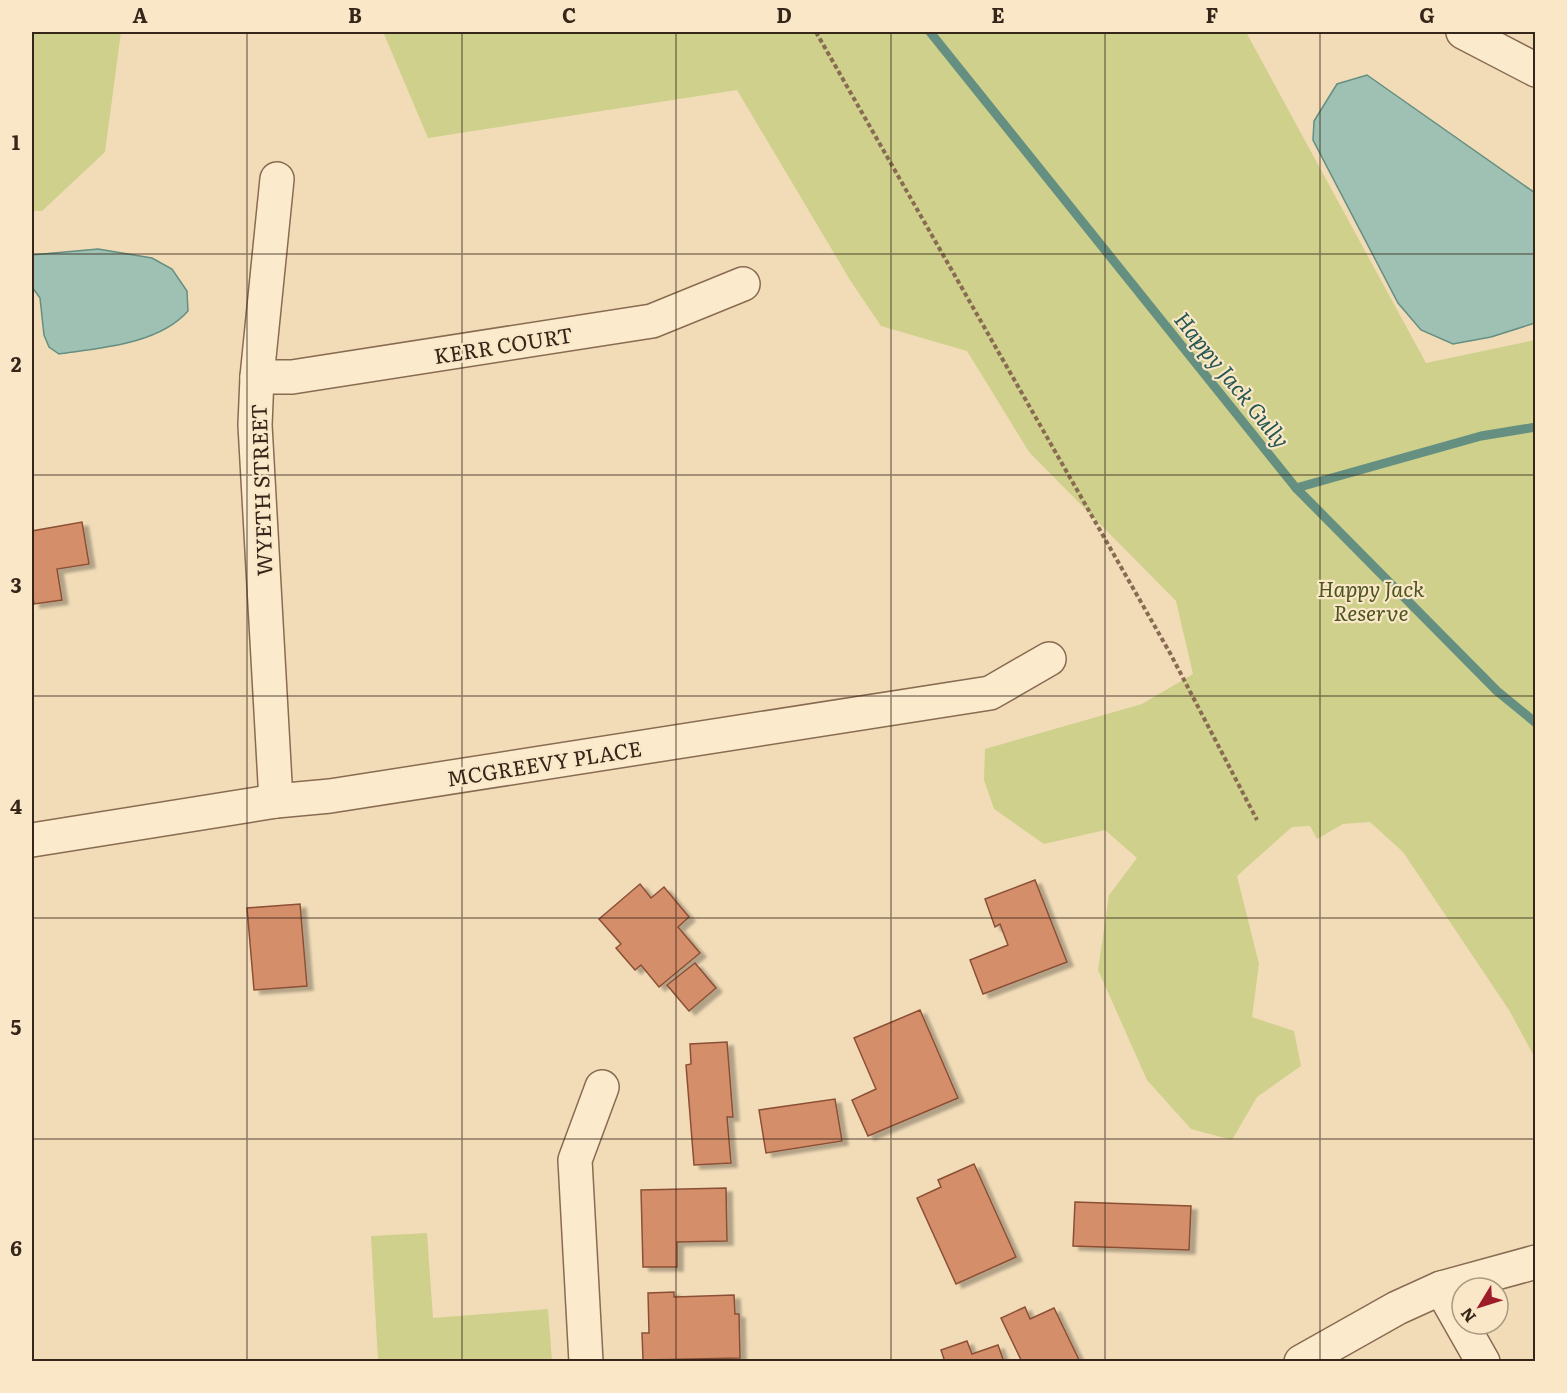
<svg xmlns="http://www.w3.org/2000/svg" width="1567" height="1393" font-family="Literata,serif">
  <defs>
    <filter id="shadow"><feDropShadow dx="6" dy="4" stdDeviation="1.5" flood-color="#0004"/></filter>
  </defs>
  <rect width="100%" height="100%" fill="#f2dcb8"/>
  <!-- green -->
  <g fill="#ced08c">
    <polygon points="32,32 121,32 105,152 42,211 32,211"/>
    <polygon points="381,32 1246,32 1426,363 1535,340 1535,1058 1509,1010 1403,852 1370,822 1343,824 1317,839 1310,826 1292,827 1237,876 1259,964 1252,1017 1294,1031 1301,1066 1257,1097 1232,1140 1191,1129 1147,1080 1098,970 1109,895 1137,858 1105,830 1044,844 994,809 984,780 985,749 1142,704 1193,674 1176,601 1029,452 967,351 881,326 850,280 737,90 428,138 384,34"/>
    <polygon points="427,1233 433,1318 548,1309 552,1361 378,1361 371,1236"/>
  </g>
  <!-- water -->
  <g fill="#9ec1b4" stroke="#658f81" stroke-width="1.5">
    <polygon points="1367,75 1535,193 1535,323 1491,337 1453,344 1421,330 1398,303 1313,140 1314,121 1337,84"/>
    <path d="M98 249 152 258 172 269 187 291 188 311C159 344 101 348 59 354L49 347 44 335 40 298 32 287V255Z"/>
  </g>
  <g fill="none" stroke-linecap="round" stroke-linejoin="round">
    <!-- stream -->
    <g stroke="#658f81" stroke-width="9">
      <polyline points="930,32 1296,488 1497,691 1536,723"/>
      <polyline points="1296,488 1481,436 1536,427"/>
    </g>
  </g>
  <!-- building -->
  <g fill="#d48e6a" stroke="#8b5036" stroke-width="1.5" filter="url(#shadow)">
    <polygon points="82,522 89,564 57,569 62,600 34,604 32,589 32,531"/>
    <polygon points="1035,880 1067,962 983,994 970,960 1008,945 1000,924 995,927 985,899"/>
    <polygon points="640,884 651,898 664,887 689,917 678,927 700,953 659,987 641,965 635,970 616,948 621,944 599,919"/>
    <polygon points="300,904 307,986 254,990 247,908"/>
    <polygon points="695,963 716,988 689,1011 667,985"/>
    <polygon points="920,1010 958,1098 868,1136 852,1100 876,1089 854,1038"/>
    <polygon points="727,1042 733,1117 727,1117 731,1163 694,1165 686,1065 691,1064 690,1044"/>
    <polygon points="835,1099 842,1141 766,1153 759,1110"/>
    <polygon points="974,1164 1016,1257 956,1284 917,1198 941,1187 938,1180"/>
    <polygon points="726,1188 727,1241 677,1242 677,1267 643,1267 641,1190"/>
    <polygon points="1075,1202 1191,1206 1189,1250 1073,1246"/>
    <polygon points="674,1292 674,1297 734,1295 735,1314 739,1314 740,1358 643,1360 642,1333 649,1333 648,1293"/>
    <polygon points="1025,1307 1030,1319 1054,1308 1080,1362 1022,1362 1001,1318"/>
    <polygon points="967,1341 972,1354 998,1345 1004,1362 945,1362 941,1350"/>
  </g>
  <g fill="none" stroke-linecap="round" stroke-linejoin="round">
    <!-- minor casing -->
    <g stroke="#896b52" stroke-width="36">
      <g id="minor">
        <polyline points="1463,32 1536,70"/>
        <polyline points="257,377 292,377 652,321 743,284"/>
        <polyline points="276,801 255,425 257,377 277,179"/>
        <polyline points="32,840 276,801 330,796 990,693 1049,659"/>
        <polyline points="1441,1288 1483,1362"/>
        <polyline points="586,1362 575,1160 602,1087"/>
        <polyline points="1301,1362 1397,1308 1441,1288 1536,1262"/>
      </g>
    </g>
    <!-- path -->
    <polyline stroke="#896b52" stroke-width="4" stroke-dasharray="4.5 3" stroke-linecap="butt" points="816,32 1170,653 1257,820"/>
    <!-- minor -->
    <use href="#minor" stroke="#fceacc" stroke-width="33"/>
  </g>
  <!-- grid -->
  <path fill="none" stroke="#362519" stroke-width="1.5" stroke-opacity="0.55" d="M247 32V1362M462 32V1362M676 32V1362M891 32V1362M1105 32V1362M1320 32V1362M32 254H1536M32 475H1536M32 696H1536M32 918H1536M32 1139H1536"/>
  <g text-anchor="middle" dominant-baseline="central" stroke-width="4.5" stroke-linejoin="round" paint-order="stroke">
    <!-- street labels -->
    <g font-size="21" fill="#362519" stroke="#f9e7c8">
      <text transform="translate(503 344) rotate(-9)">KERR COURT</text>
      <text transform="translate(260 490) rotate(-92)">WYETH STREET</text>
      <text transform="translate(544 762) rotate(-9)">MCGREEVY PLACE</text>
    </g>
    <!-- park labels -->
    <g font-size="21" font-style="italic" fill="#4b551d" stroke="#f9e7c8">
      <text x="1371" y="587">Happy Jack<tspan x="1371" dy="24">Reserve</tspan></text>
    </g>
    <!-- water labels -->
    <g font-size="22" font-style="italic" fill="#265851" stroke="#f9e7c8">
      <text transform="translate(1233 379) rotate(51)">Happy Jack Gully</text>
    </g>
  </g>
  <!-- border -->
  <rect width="1567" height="1393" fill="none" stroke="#f9e7c8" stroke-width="66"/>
  <!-- north arrow -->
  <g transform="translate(1480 1306) rotate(232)"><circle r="28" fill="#f9e7c8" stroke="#ab9982" stroke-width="1.5"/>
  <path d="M0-4.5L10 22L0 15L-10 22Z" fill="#9e1c28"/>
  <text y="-9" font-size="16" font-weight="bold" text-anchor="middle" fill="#362519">N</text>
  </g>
  <rect x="33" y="33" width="1501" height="1327" fill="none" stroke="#362519" stroke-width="2"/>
  <g font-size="20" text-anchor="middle" font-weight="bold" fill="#362519">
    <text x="140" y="23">A</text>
    <text x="355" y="23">B</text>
    <text x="569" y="23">C</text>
    <text x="784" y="23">D</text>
    <text x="998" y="23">E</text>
    <text x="1212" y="23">F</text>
    <text x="1427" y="23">G</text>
    <text x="16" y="150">1</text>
    <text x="16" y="372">2</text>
    <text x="16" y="593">3</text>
    <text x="16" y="814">4</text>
    <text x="16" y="1035">5</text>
    <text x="16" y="1256">6</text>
  </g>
</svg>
